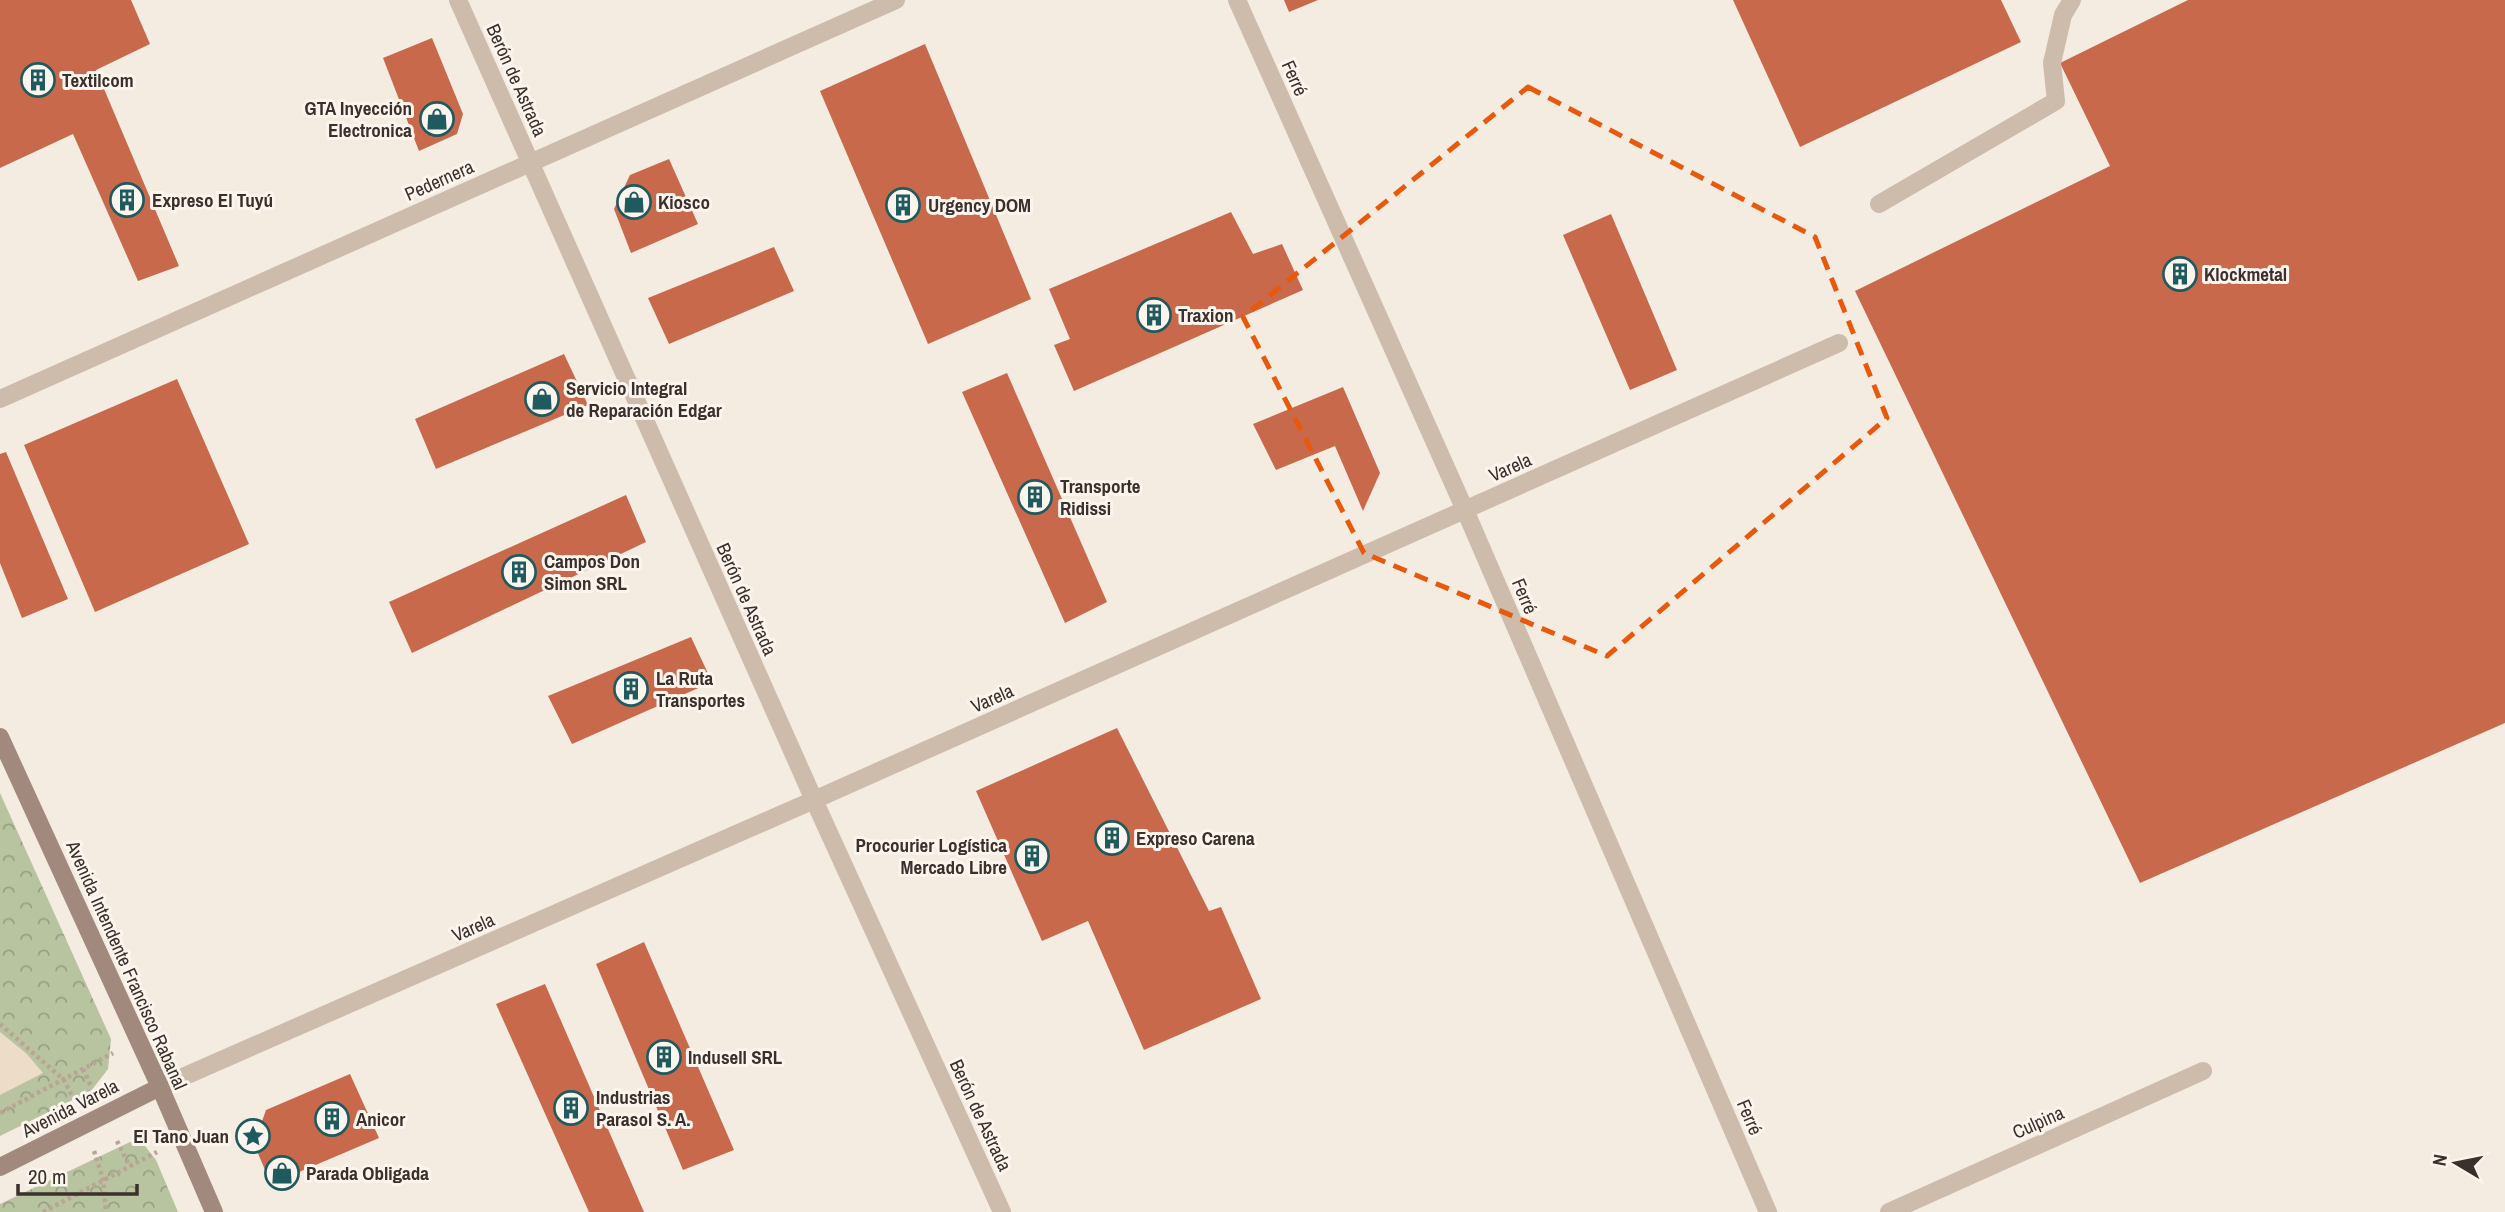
<svg xmlns="http://www.w3.org/2000/svg" width="2505" height="1212" font-family="'Archivo Narrow',sans-serif">
  <defs>
    <pattern id="park-crowns" width="20" height="18" patternUnits="userSpaceOnUse" patternTransform="scale(1.75)"><rect width="20" height="18" fill="#b8c4a0"/><path d="M2 6a3 3 0 1 1 6 0M12 15a3 3 0 1 1 6 0" fill="none" stroke="#97a083"/></pattern>
  </defs>
  <rect width="100%" height="100%" fill="#f4ebe1"/>
  <!-- park -->
  <g fill="url(#park-crowns)">
    <polygon points="0,793 111,1039 108,1069 91,1091 0,1136"/>
    <polygon points="130,1142 145,1146 156,1160 178,1212 0,1212 0,1204"/>
  </g>
  <!-- plaza -->
  <polygon fill="#ecdcc8" points="0,1032 27,1054 43,1073 0,1095"/>
  <!-- building -->
  <g fill="#c8694b">
    <polygon points="0,0 131,0 150,44 96,70 179,266 138,281 73,134 0,168"/>
    <polygon points="1284,0 1318,0 1289,12"/>
    <polygon points="1733,0 2001,0 2021,42 1800,147"/>
    <polygon points="2188,0 2505,0 2505,723 2140,883 1855,291 2110,166 2060,63"/>
    <polygon points="432,38 463,114 457,134 419,151 383,58"/>
    <polygon points="925,44 1031,299 928,344 820,91"/>
    <polygon points="669,159 698,224 631,253 614,209 630,175"/>
    <polygon points="1231,212 1253,254 1282,244 1303,290 1074,391 1054,345 1070,339 1049,289"/>
    <polygon points="1611,214 1677,370 1630,390 1563,235"/>
    <polygon points="774,247 794,291 669,344 648,298"/>
    <polygon points="564,354 588,405 436,469 415,419"/>
    <polygon points="1007,373 1107,602 1065,623 962,392"/>
    <polygon points="177,379 249,544 95,612 24,445"/>
    <polygon points="1343,387 1380,473 1363,511 1335,446 1276,470 1253,424"/>
    <polygon points="6,452 68,599 22,618 0,563 0,454"/>
    <polygon points="626,495 646,542 412,653 389,602"/>
    <polygon points="691,637 712,682 572,744 548,696"/>
    <polygon points="1117,728 1209,911 1221,907 1261,999 1144,1050 1088,921 1042,941 976,791"/>
    <polygon points="644,942 734,1150 683,1170 596,964"/>
    <polygon points="545,984 644,1212 589,1212 496,1004"/>
    <polygon points="350,1074 379,1138 271,1184 254,1144 266,1110"/>
  </g>
  <g fill="none" stroke-linecap="round" stroke-linejoin="round">
    <!-- path -->
    <g stroke="#b9a596" stroke-width="4.5" stroke-dasharray="3.5 3.5" stroke-linecap="butt">
      <polyline points="0,1024 64,1080 73,1098"/>
      <polyline points="83,1069 92,1088"/>
      <polyline points="0,1113 113,1053"/>
      <polyline points="117,1141 129,1165"/>
      <polyline points="94,1151 103,1179 106,1212"/>
      <polyline points="43,1212 157,1152"/>
    </g>
    <!-- lane -->
    <polyline stroke="#cdbbac" stroke-width="18" points="1879,204 2056,101 2052,63 2063,15 2072,0"/>
    <!-- street -->
    <g stroke="#cdbbac" stroke-width="18">
      <polyline points="458,0 814,800 1002,1212"/>
      <polyline points="1237,0 1465,510 1768,1212"/>
      <polyline points="0,399 896,0"/>
      <polyline points="160,1087 814,800 1839,343"/>
      <polyline points="1889,1212 2203,1071"/>
    </g>
    <!-- secondary -->
    <g stroke="#a18a7d" stroke-width="18">
      <polyline points="0,737 160,1087 214,1212"/>
      <polyline points="0,1167 160,1087"/>
    </g>
  </g>
  <!-- marked area -->
  <path fill="none" stroke="#e8590c" stroke-width="5" stroke-dasharray="14 9" stroke-linejoin="round" d="M1528 87 1815 237 1887 418 1607 656 1364 553 1243 317Z"/>
  <!-- icons -->
  <defs>
    <g id="building-ring" transform="scale(1.75)"><circle r="9.5" fill="#fbf5ee" stroke="#1f5a5e" stroke-width="1.5"/><path d="M-4-6H4V6H1V3H-1V6H-4ZM-2.5-4.3h1.7v1.8h-1.7ZM.8-4.3h1.7v1.8H.8ZM-2.5-1h1.7V.8h-1.7ZM.8-1h1.7V.8H.8Z" fill="#1f5a5e"/></g>
    <g id="shop-ring" transform="scale(1.75)"><circle r="9.5" fill="#fbf5ee" stroke="#1f5a5e" stroke-width="1.5"/><path d="M-5-2.5h2.3a2.7 3.5 0 0 1 5.4 0H5L5.5 6h-11ZM-1.5-2.5h3a1.5 2.3 0 0 0-3 0Z" fill="#1f5a5e"/></g>
    <g id="sight-ring" transform="scale(1.75)"><circle r="9.5" fill="#fbf5ee" stroke="#1f5a5e" stroke-width="1.5"/><path d="M0-6L1.8-2.2L6-1.7L2.9 1.2L3.7 5.4L0 3.3L-3.7 5.4L-2.9 1.2L-6-1.7L-1.8-2.2Z" fill="#1f5a5e"/></g>
  </defs>
  <g fill-rule="evenodd">
    <use href="#building-ring" x="38" y="80"/>
    <use href="#shop-ring" x="437" y="119"/>
    <use href="#building-ring" x="127" y="200"/>
    <use href="#shop-ring" x="634" y="202"/>
    <use href="#building-ring" x="903" y="205"/>
    <use href="#building-ring" x="2180" y="274"/>
    <use href="#building-ring" x="1154" y="315"/>
    <use href="#shop-ring" x="542" y="399"/>
    <use href="#building-ring" x="1035" y="497"/>
    <use href="#building-ring" x="519" y="572"/>
    <use href="#building-ring" x="631" y="689"/>
    <use href="#building-ring" x="1112" y="838"/>
    <use href="#building-ring" x="1032" y="856"/>
    <use href="#building-ring" x="664" y="1057"/>
    <use href="#building-ring" x="571" y="1108"/>
    <use href="#building-ring" x="332" y="1119"/>
    <use href="#sight-ring" x="253" y="1136"/>
    <use href="#shop-ring" x="282" y="1173"/>
  </g>
  <g text-anchor="middle" dominant-baseline="central" stroke-width="6" stroke-linejoin="round" paint-order="stroke">
    <!-- street labels -->
    <g font-size="19" fill="#3b302b" stroke="#fbf5ee">
      <text transform="translate(1295 78) rotate(66)">Ferré</text>
      <text transform="translate(517 80) rotate(66)">Berón de Astrada</text>
      <text transform="translate(439 180) rotate(-24)">Pedernera</text>
      <text transform="translate(1510 467) rotate(-24)">Varela</text>
      <text transform="translate(1525 596) rotate(67)">Ferré</text>
      <text transform="translate(747 599) rotate(66)">Berón de Astrada</text>
      <text transform="translate(992 698) rotate(-24)">Varela</text>
      <text transform="translate(473 927) rotate(-24)">Varela</text>
      <text transform="translate(127 965) rotate(66)">Avenida Intendente Francisco Rabanal</text>
      <text transform="translate(70 1108) rotate(-27)">Avenida Varela</text>
      <text transform="translate(981 1115) rotate(65)">Berón de Astrada</text>
      <text transform="translate(1750 1117) rotate(67)">Ferré</text>
      <text transform="translate(2038 1122) rotate(-24)">Culpina</text>
    </g>
    <!-- poi labels -->
    <g font-size="19" font-weight="bold" fill="#3b302b" stroke="#fbf5ee" text-anchor="start">
      <text x="62" y="80">Textilcom</text>
      <text x="412" y="108" text-anchor="end">GTA Inyección<tspan x="412" dy="22">Electronica</tspan></text>
      <text x="152" y="200">Expreso El Tuyú</text>
      <text x="658" y="202">Kiosco</text>
      <text x="928" y="205">Urgency DOM</text>
      <text x="2204" y="274">Klockmetal</text>
      <text x="1178" y="315">Traxion</text>
      <text x="566" y="388">Servicio Integral<tspan x="566" dy="22">de Reparación Edgar</tspan></text>
      <text x="1060" y="486">Transporte<tspan x="1060" dy="22">Ridissi</tspan></text>
      <text x="544" y="561">Campos Don<tspan x="544" dy="22">Simon SRL</tspan></text>
      <text x="656" y="678">La Ruta<tspan x="656" dy="22">Transportes</tspan></text>
      <text x="1136" y="838">Expreso Carena</text>
      <text x="1007" y="845" text-anchor="end">Procourier Logística<tspan x="1007" dy="22">Mercado Libre</tspan></text>
      <text x="688" y="1057">Indusell SRL</text>
      <text x="596" y="1097">Industrias<tspan x="596" dy="22">Parasol S. A.</tspan></text>
      <text x="356" y="1119">Anicor</text>
      <text x="229" y="1136" text-anchor="end">El Tano Juan</text>
      <text x="306" y="1173">Parada Obligada</text>
    </g>
  </g>
  <!-- north arrow -->
  <g transform="translate(2456 1163) rotate(280)" stroke="#fbf5ee" stroke-width="5" paint-order="stroke">
  <path d="M0-5L12 26L0 18L-12 26Z" fill="#3b302b"/>
  <text y="-10" font-size="19" font-weight="bold" text-anchor="middle" fill="#3b302b">N</text>
  </g>
  <!-- scale -->
  <path d="M18 1184v10h119v-10" fill="none" stroke="#3b302b" stroke-width="3.5"/>
  <text x="28" y="1184" font-size="21" fill="#3b302b" stroke="#fbf5ee" stroke-width="5" paint-order="stroke">20 m</text>
</svg>
